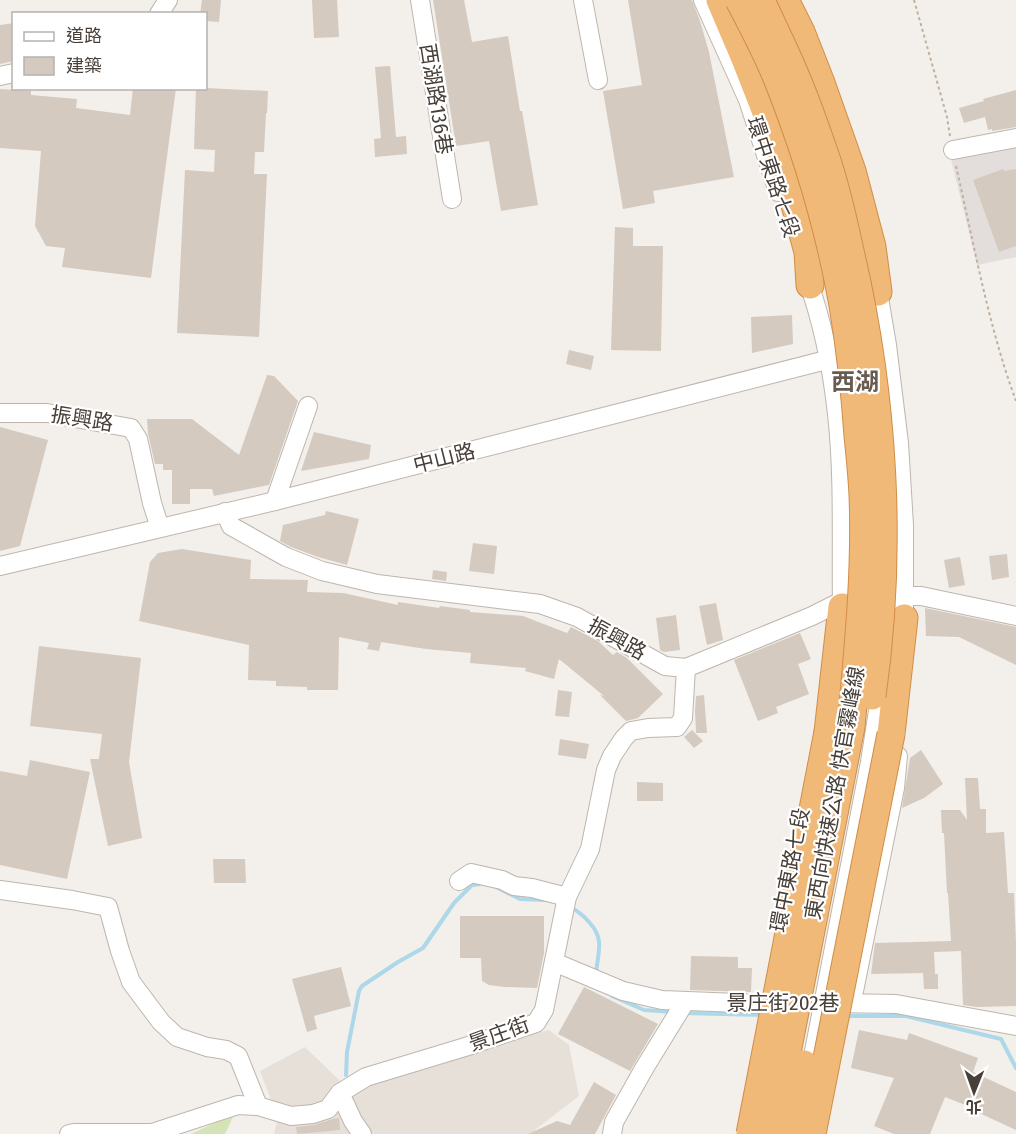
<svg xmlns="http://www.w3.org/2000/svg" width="1016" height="1134" font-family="'Fira Sans Condensed','Noto Sans TC',sans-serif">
  <rect width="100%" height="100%" fill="#f3efea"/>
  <!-- residential -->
  <polygon fill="#e7e0d8" points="549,1030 569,1045 579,1096 536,1129 533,1134 274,1134 278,1118 260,1071 305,1047 341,1082"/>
  <!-- industrial -->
  <polygon fill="#e3dedb" points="1016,143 1016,257 977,265 950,155"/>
  <!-- green -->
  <polygon fill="#d5e4b6" points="233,1117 225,1134 191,1134 221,1120"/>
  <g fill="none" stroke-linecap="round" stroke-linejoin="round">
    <!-- stream -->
    <g stroke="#acd8ea" stroke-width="4">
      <polyline points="494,886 520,899 546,900"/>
      <path d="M570 907C578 911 583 915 589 922 605 939 598 952 596 973"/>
      <polyline points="612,996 644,1010 673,1012"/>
      <polyline points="683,1013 763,1015"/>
      <polyline points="845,1016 906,1016 1001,1039 1016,1068"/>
      <polyline points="346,1075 347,1052 359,991 362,986 398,962 423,948 454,903 472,885 480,884"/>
    </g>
  </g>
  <!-- building -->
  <g fill="#d4cac0">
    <polygon points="202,0 221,0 219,22 206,21 206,14 200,14"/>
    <polygon points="312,0 337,0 339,37 314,38"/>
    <polygon points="433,0 464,0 472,42 508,36 520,111 522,111 538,205 501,211 489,141 456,146"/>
    <polygon points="628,0 692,0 700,21 709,52 734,177 653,191 655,203 623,209 603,91 642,85"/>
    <polygon points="14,23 14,61 0,64 0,25"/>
    <polygon points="390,66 396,137 406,136 407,154 375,157 374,139 381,138 375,67"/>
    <polygon points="133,88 176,88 151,278 62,267 65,248 46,246 35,226 41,151 0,148 0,89 31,91 31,95 77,99 76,108 130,115"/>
    <polygon points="196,88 206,88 268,91 267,113 266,113 264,152 255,152 254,174 267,174 259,337 177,333 185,170 214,172 215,150 194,149"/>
    <polygon points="1016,90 1016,127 992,131 992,129 988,130 985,117 964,123 959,108 984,101 983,99"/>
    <polygon points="1003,169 1004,171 1016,169 1016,246 999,252 973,180"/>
    <polygon points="615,227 633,228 633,246 663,246 661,351 611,350"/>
    <polygon points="792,315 793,344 752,353 751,317"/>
    <polygon points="569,350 594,356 591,370 566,364"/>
    <polygon points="267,375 274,376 298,401 269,485 214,496 212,489 190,489 190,504 172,504 172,470 163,470 163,464 155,464 148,434 147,419 192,419 239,455"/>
    <polygon points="0,427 48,440 20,546 0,551"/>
    <polygon points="314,432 371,445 369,459 301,471"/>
    <polygon points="326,511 359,519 347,565 318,557 291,547 280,541 283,525 325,515"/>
    <polygon points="473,543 497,546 494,574 469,571"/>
    <polygon points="182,549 251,560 250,579 308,580 307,592 343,593 398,605 398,602 439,608 440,606 470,610 470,612 523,616 567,633 571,627 598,641 613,655 617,652 627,658 663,694 638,718 626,721 600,695 604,696 559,659 554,679 525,671 526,668 470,663 471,653 426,649 381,642 379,651 367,649 369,643 339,637 338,690 307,690 307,687 276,686 276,681 248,680 249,645 139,621 150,562 158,553"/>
    <polygon points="1007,554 1009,577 992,580 989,556"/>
    <polygon points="960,557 965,585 949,588 944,560"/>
    <polygon points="433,570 447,572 446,581 432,579"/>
    <polygon points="716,603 723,640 707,645 699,606"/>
    <polygon points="925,608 1016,627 1016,665 959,637 926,636"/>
    <polygon points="676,615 680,650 664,652 660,650 656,618"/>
    <polygon points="800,633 811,659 798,664 809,694 776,707 778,713 758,721 734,660"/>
    <polygon points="39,646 141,658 129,762 142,838 108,846 90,759 99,759 102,734 30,726"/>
    <polygon points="558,690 572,692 569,717 555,716"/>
    <polygon points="704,695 707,733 696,733 695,711 696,696"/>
    <polygon points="692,730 703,741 694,748 684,737"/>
    <polygon points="560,739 589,744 586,759 558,755"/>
    <polygon points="921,750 943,784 924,798 902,808 910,758"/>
    <polygon points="30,760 90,772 67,879 0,865 0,771 27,776"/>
    <polygon points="965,778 978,778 980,809 986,809 986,833 1004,832 1008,893 1014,893 1016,943 1016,1006 977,1007 963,1005 961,951 934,952 935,974 938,974 938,989 924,989 923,973 871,974 875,943 951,941 948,893 947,893 944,833 942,833 941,810 960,810 967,820"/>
    <polygon points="637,782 663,783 663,801 637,801"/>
    <polygon points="213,859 245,859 246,883 214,883"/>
    <polygon points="460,916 544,916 544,953 537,988 505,987 489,985 482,981 481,958 460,958"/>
    <polygon points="691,956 738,957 738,968 752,968 751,992 690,990"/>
    <polygon points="341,967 351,1006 314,1016 317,1029 307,1032 292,979"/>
    <polygon points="584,987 658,1024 630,1071 558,1034"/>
    <polygon points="859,1030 907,1040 909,1033 978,1058 973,1072 1016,1092 1016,1130 964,1106 965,1105 945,1097 930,1134 894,1134 874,1126 894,1078 851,1068"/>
    <polygon points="594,1082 616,1095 595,1134 528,1134 557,1121 570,1125"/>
    <polygon points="339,1118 340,1130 297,1134 296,1127 314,1125 333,1119"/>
  </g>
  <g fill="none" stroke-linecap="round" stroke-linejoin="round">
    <!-- minor casing -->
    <g stroke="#beb6ad" stroke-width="20">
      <g id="minor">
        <polyline points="420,0 452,199"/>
        <polyline points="583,0 598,80"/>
        <polyline points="703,0 748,100 778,192"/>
        <polyline points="159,14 168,0"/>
        <polyline points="0,76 14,73"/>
        <polyline points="953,150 1016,138"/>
        <path d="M806 275C822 320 832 367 837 414 844 478 841 543 842 607L837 618"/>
        <polyline points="879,282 878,292 887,345 899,443 904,525 904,618 905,628"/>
        <polyline points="0,413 47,413 131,428 138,439 152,503 160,528"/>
        <polyline points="275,501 308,406"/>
        <polyline points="225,512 231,526 286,557 322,571 377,584 540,604 577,617 665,666 686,668 812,616 842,601 849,601"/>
        <polyline points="0,566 275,501 838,357"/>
        <polyline points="894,596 921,596 1016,616"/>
        <polyline points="459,881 471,873 502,880 514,886 532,888 567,897"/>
        <polyline points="0,890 72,900 108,907 120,951 131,982 161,1022 177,1037 207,1047 226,1050 238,1056 258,1106"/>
        <polyline points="554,962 623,991 662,1000 764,1004 785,1004"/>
        <polyline points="854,991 895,788 898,756"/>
        <polyline points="834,1003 896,1004 1016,1026"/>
        <polyline points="809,1077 870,762 882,685"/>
        <polyline points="340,1093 353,1121 362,1134"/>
        <polyline points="69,1134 74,1133 152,1133 238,1105 258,1106 291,1116 313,1114 328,1109 340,1093 366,1077 465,1047 536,1023 544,1010 567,897 590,849 606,770 612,756 624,738 631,731 648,728 677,727 683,718 686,668"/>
        <polyline points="612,1134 614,1122 645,1067 685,1002"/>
      </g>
    </g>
    <!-- highway casing -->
    <g stroke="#d08d47" stroke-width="29">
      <g id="highway">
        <polyline points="720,0 746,61 778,143 808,252 810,285"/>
        <polyline points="785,0 801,32 821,83 852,171 872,247 878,292"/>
        <polyline points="828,732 842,607"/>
        <polyline points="891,734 904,618"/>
      </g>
    </g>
    <!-- path -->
    <g stroke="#bfb09f" stroke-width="2" stroke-dasharray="3 3" stroke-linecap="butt">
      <polyline points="914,0 947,117 950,136"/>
      <path d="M956 166C974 244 988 325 1016 401"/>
    </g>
    <!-- minor -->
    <use href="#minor" stroke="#fff" stroke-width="18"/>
    <!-- highway -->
    <use href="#highway" stroke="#f1b977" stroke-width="27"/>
    <!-- highway-bridge casing -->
    <g stroke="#d08d47" stroke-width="29" stroke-linecap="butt">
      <g id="highway-bridge">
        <path d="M739 0C752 25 766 51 777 78 806 151 829 227 843 305 850 348 855 392 858 436 860 455 862 475 863 495 866 572 858 650 851 727L771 1134"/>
        <path d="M761 0C771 23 783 46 793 70 805 97 815 126 825 155 836 186 843 219 850 251 884 396 893 549 872 696"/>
        <polyline points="750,1134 828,732"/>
        <polyline points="790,1134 804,1064"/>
        <polyline points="812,1134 891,734"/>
      </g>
    </g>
    <!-- highway-bridge -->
    <use href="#highway-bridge" stroke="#f1b977" stroke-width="27"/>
  </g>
  <g text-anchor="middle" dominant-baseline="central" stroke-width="4.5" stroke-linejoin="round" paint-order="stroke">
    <!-- street labels -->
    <g font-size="21" fill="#473f38" stroke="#fff">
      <text transform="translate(436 99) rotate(81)">西湖路136巷</text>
      <text transform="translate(773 177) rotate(72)">環中東路七段</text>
      <text transform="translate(82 419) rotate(9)">振興路</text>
      <text transform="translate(444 458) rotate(-14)">中山路</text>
      <text transform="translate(617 639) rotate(29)">振興路</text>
      <text transform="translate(835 793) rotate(-80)">東西向快速公路 快官霧峰線</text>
      <text transform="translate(790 870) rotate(-79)">環中東路七段</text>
      <text x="783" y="1003">景庄街202巷</text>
      <text transform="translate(499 1034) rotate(-20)">景庄街</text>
    </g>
    <!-- quarter labels -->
    <g font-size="24" font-weight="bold" fill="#685c51" stroke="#fff">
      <text x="855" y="382">西湖</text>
    </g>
  </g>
  <!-- legend -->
  <rect x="12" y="12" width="195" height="78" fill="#ffffff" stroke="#b5b2af" stroke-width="1.5"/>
  <rect x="24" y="32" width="30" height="9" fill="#ffffff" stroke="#b5b2af" stroke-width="1.5"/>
  <text x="66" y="42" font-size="18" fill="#473f38">道路</text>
  <rect x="24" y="57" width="30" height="18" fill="#d4cac0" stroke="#b5b2af" stroke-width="1.5"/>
  <text x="66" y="72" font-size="18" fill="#473f38">建築</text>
  <!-- north arrow -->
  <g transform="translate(974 1092) rotate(181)" stroke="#ffffff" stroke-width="4.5" paint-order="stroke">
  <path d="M0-4.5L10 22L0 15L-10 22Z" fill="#473f38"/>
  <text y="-9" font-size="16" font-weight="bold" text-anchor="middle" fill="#473f38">北</text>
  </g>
</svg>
